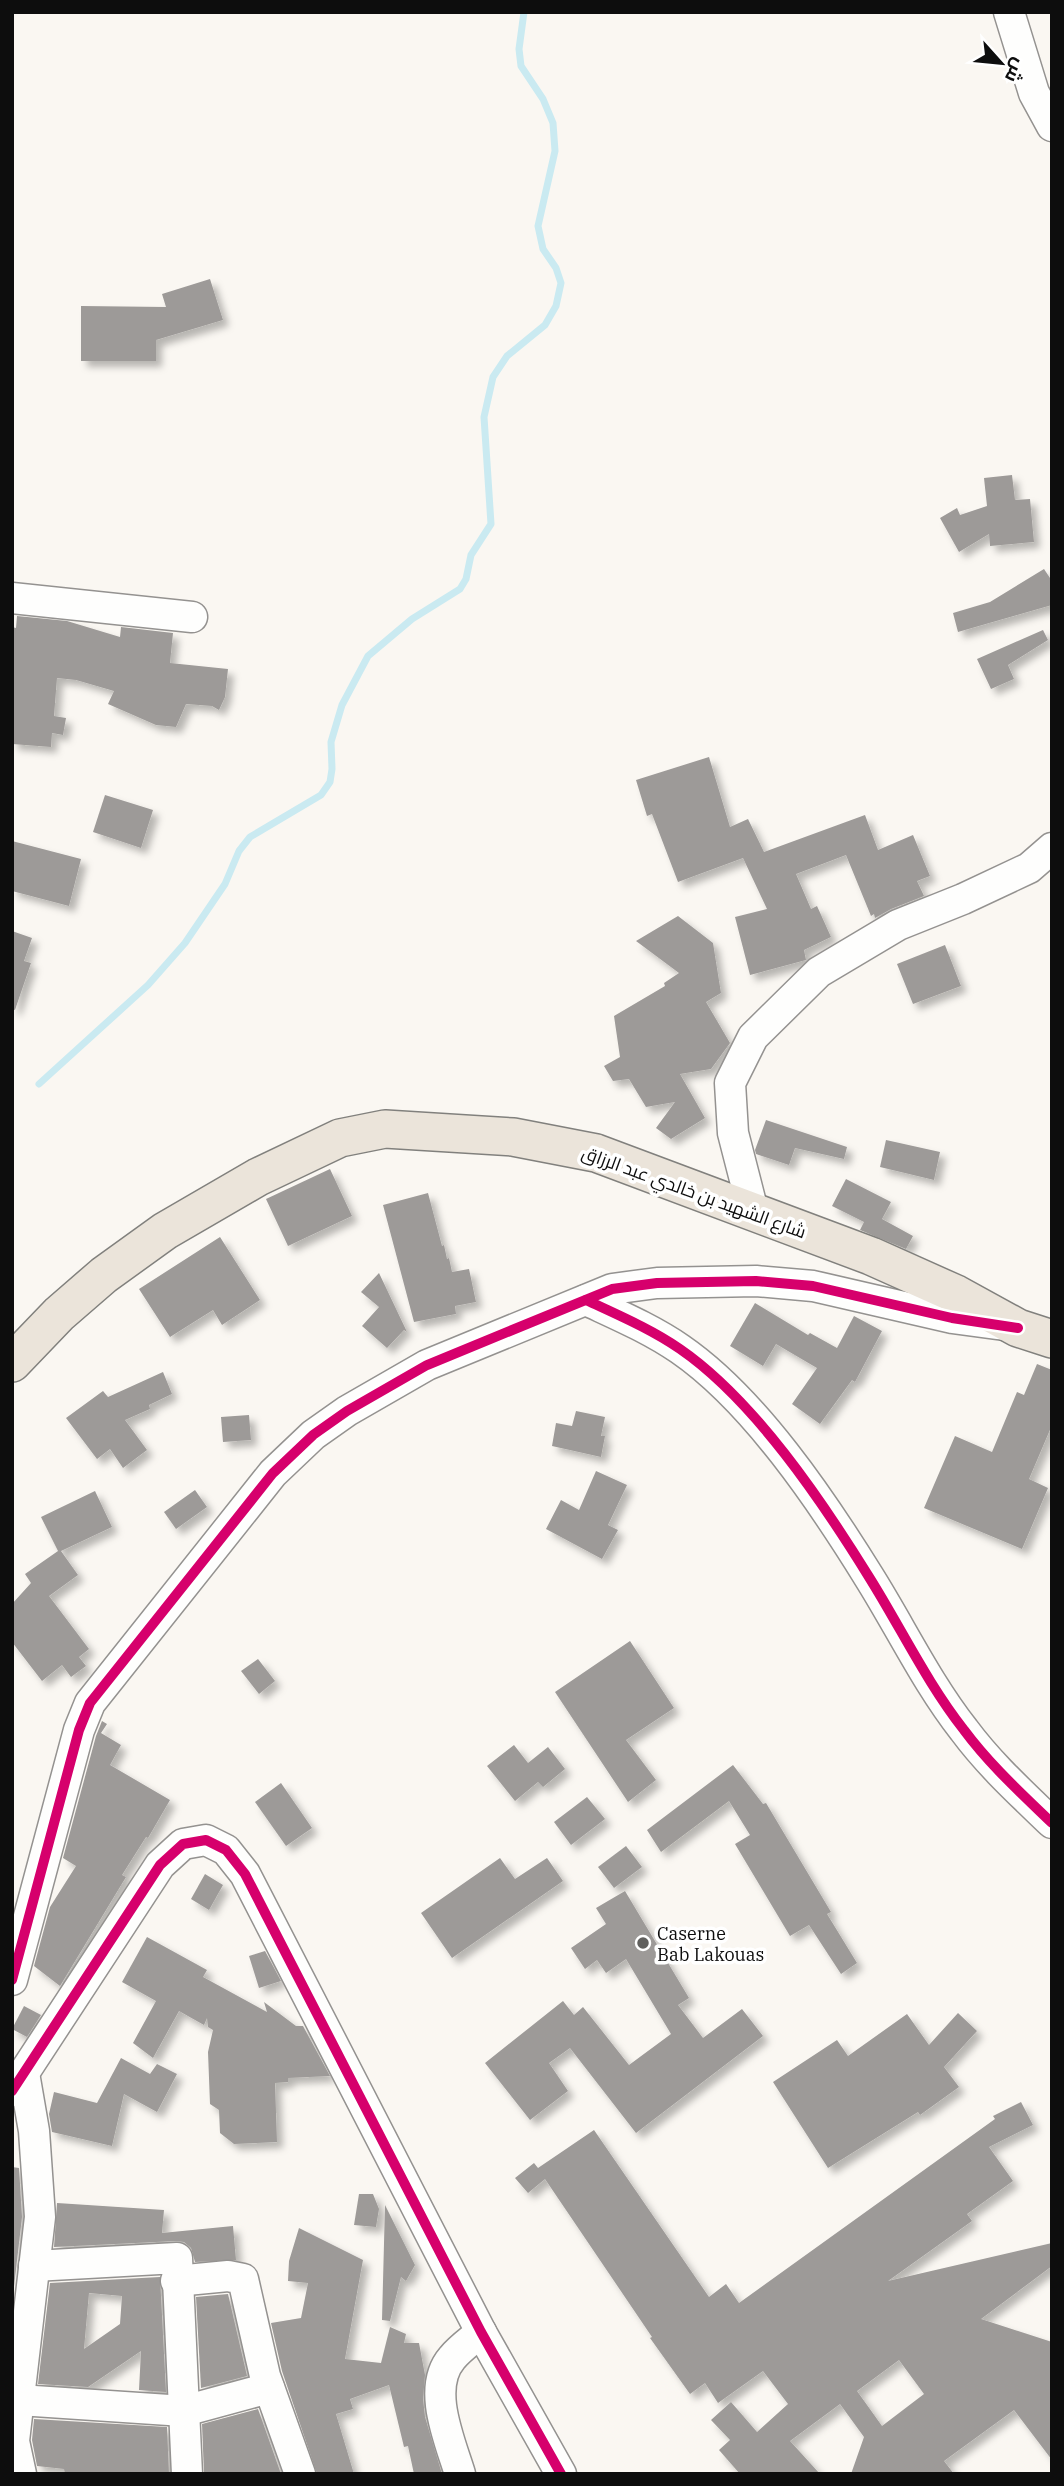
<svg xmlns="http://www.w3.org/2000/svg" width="1064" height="2486" font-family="'IBM Plex Serif',Cairo,serif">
  <defs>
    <filter id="shadow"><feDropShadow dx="6" dy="6" stdDeviation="3.5" flood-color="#0004"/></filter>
  </defs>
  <rect width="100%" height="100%" fill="#faf7f2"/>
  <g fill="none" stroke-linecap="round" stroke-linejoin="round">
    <!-- stream -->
    <polyline stroke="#caeaf1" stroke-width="7" points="39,1084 148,985 185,943 225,884 239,851 250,837 321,795 330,782 332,769 331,742 342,705 368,656 412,619 460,589 466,579 471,555 491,524 484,417 493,377 507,356 545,325 556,306 561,283 556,268 543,249 538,226 555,151 553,123 543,99 521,66 519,49 524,12"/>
  </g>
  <!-- building -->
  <g fill="#9d9a98" fill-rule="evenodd" filter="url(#shadow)">
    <polygon points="210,279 223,320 156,340 156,361 81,361 81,306 166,307 162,294"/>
    <polygon points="1012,475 1015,500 1030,499 1034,542 990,546 989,534 959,552 940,518 957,508 960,515 987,506 984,478"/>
    <polygon points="1044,569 1052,581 1052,605 958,632 953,613 990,602"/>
    <polygon points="17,616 67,621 120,637 121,627 173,633 170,663 228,669 225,697 219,710 212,706 186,704 176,727 156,725 108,704 114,691 76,680 57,678 54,716 66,718 63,735 52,733 51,747 12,744 12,627 16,628"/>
    <polygon points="1043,630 1048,640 1008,665 1014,679 991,689 977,659"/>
    <polygon points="709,757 730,827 748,819 764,852 865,815 878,850 913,835 930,876 917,881 924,896 891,909 875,918 874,914 871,916 846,855 796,874 811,909 817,906 831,937 804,950 806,960 750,975 735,917 767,909 743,858 678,882 652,814 647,816 636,780"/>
    <polygon points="105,795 153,810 141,848 93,832"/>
    <polygon points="12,841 81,859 69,906 12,891"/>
    <polygon points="678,916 713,943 721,993 706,1002 730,1043 711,1069 680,1074 705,1118 671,1139 656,1128 675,1102 646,1107 629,1079 613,1081 604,1066 620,1057 614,1016 665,986 664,983 679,973 636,941"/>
    <polygon points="12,931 32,938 24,961 31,963 15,1010 12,1009"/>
    <polygon points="945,945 961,986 913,1004 897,964"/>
    <polygon points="766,1120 847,1147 844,1159 795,1148 789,1165 756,1154 755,1150"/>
    <polygon points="886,1140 940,1152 934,1180 880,1167"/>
    <polygon points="330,1169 352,1216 288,1246 266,1199"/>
    <polygon points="846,1179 891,1202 882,1219 913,1236 906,1249 860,1230 864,1222 832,1206"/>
    <polygon points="428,1193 442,1246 444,1245 447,1259 449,1258 452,1272 469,1269 476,1302 455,1306 456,1314 414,1322 383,1205"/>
    <polygon points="220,1237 260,1300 222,1325 213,1310 170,1337 139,1289"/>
    <polygon points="379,1273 407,1332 404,1330 387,1348 362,1326 379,1307 361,1292"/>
    <polygon points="755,1303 808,1335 810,1333 837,1348 854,1316 882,1331 855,1382 852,1380 820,1424 792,1404 817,1368 776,1344 763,1366 730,1346"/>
    <polygon points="1037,1364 1052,1370 1052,1425 1029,1479 1048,1488 1022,1549 924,1508 955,1436 992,1452 1017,1392 1024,1395"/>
    <polygon points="163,1372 172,1394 149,1405 150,1409 125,1420 147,1450 123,1468 110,1449 97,1459 66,1418 103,1391 108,1397"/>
    <polygon points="576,1411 605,1417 601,1436 605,1436 601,1457 552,1446 556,1423 572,1426"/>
    <polygon points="249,1415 251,1440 223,1442 221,1417"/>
    <polygon points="596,1471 627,1485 608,1525 618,1530 602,1559 546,1529 561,1500 579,1510"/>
    <polygon points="195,1490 207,1507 176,1529 164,1512"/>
    <polygon points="95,1491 112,1527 61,1551 78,1575 49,1596 89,1649 79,1657 86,1666 71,1677 62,1665 42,1681 12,1642 12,1604 31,1583 25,1574 58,1551 41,1517"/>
    <polygon points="630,1641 674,1708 626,1740 656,1780 628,1802 555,1692"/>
    <polygon points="258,1659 275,1681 259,1694 241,1671"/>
    <polygon points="102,1721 107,1724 101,1733 121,1745 110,1765 170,1800 148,1838 146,1837 122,1875 126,1877 60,1986 34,1966 50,1907 76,1866 63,1858 96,1736"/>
    <polygon points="514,1745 528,1763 548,1747 565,1769 543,1787 538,1782 515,1801 487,1766"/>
    <polygon points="733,1765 763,1804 766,1803 831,1912 827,1914 857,1963 841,1974 809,1925 790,1936 735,1844 750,1835 729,1801 661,1852 647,1830"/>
    <polygon points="281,1783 312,1828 286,1846 255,1802"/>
    <polygon points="587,1797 605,1819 571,1845 554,1822"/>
    <polygon points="626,1846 642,1867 614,1888 598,1867"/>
    <polygon points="500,1858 515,1879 547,1858 563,1881 452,1958 421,1913"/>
    <polygon points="205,1874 223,1885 209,1910 191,1899"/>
    <polygon points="625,1891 689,1998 678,2005 703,2038 742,2009 763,2036 636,2133 570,2048 549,2063 568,2091 530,2120 485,2063 563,2001 574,2015 583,2007 629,2065 671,2034 626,1959 606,1973 597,1960 585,1969 571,1948 606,1924 596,1908"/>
    <polygon points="147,1937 207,1970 203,1977 267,2012 264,2002 296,2026 303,2026 330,2076 288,2078 288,2082 275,2083 277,2142 234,2144 220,2133 219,2110 210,2104 208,2052 213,2030 208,2027 207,2018 204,2025 179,2011 153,2058 133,2043 156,2001 122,1982"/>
    <polygon points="265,1951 281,1981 259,1988 249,1956"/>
    <polygon points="24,2006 41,2015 27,2037 12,2029"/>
    <polygon points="958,2013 977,2031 944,2067 959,2087 920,2115 918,2112 828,2168 773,2082 837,2040 848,2056 907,2014 929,2045"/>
    <polygon points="121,2058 150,2074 157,2064 177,2074 157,2112 124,2094 112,2146 52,2132 49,2114 54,2092 97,2103"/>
    <path d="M1021 2102 1033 2125 989 2147 1013 2181 967 2214 972 2221 888 2281 1052 2243V2266L981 2319 1052 2342V2460L1014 2410 944 2461 954 2474H851L864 2437 840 2404 790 2441 820 2474H740L719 2450 730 2440 711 2420 731 2402 757 2432 788 2404 763 2371 718 2403 705 2383 690 2394 650 2338 652 2337 545 2179 528 2193 515 2178 534 2163 538 2168 594 2130 709 2297 726 2284 739 2303 995 2119 993 2116ZM899 2360 924 2394 882 2426 857 2391Z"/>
    <polygon points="12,2167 19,2168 22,2217 12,2304"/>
    <polygon points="359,2194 373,2194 379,2209 376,2227 354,2225"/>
    <polygon points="57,2203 164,2210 162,2233 233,2226 236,2260 195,2262 191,2248 184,2242 176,2241 54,2247"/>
    <polygon points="385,2205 415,2265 406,2281 401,2277 390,2321 382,2320"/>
    <polygon points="299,2228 363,2260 345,2359 381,2363 390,2327 406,2334 404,2343 419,2343 425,2375 423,2399 425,2417 442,2474 414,2474 408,2446 404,2447 389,2385 350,2399 353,2409 336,2414 354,2474 317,2474 282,2371 271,2323 301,2318 308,2283 288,2281 289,2261"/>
    <path d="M160 2277 166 2392 139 2390 141 2351 88 2387 38 2384 50 2283ZM89 2293 122 2296 120 2324 84 2349Z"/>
    <polygon points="228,2294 247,2376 201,2388 196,2297"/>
    <polygon points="258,2409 281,2474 204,2474 202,2424"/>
    <polygon points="34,2419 167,2427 169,2474 65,2474 64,2469 37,2466 32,2440"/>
  </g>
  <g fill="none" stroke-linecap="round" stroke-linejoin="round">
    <!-- minor casing -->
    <g stroke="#949290" stroke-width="33">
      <g id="minor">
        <polyline points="1009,12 1034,93 1052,126"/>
        <polyline points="12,598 192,617"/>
        <polyline points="753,1211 733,1133 730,1083 753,1037 819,972 898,925 963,899 1029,868 1052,848"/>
        <path d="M586 1300C618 1315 651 1329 680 1349 754 1400 822 1501 869 1577 901 1628 927 1683 964 1730 990 1765 1021 1793 1052 1823"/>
        <polyline points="12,1980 79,1730 90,1703 273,1473 313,1435 347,1411 427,1365 612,1289 657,1283 756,1281 813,1286 952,1318 1004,1325"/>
        <polyline points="12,2091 160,1865 183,1844 206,1840 226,1850 245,1874 481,2332 561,2474"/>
        <polyline points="34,2266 177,2258 187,2474"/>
        <polyline points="176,2281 228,2276 243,2279 265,2376 300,2474"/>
        <polyline points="19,2400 184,2411 269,2388"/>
        <polyline points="21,2474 14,2441 40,2217 34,2131 24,2073"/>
        <path d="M460 2474C450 2441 426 2388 452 2358 460 2348 472 2340 481 2332"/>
      </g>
    </g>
    <!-- major casing -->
    <g stroke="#81807d" stroke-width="40">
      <polyline id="major" points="12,1363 59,1314 104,1275 165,1231 258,1177 340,1138 385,1129 513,1137 596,1153 871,1256 956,1294 1018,1328 1052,1339"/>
    </g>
    <!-- minor -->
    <use href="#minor" stroke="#fefefd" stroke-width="30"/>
    <!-- major -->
    <use href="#major" stroke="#ebe4da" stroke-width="37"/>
    <!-- cycleway casing -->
    <g stroke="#fff" stroke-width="15">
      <g id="cycleway">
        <path d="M586 1300C618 1315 651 1329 680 1349 754 1400 822 1501 869 1577 901 1628 927 1683 964 1730 990 1765 1021 1793 1052 1823"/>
        <polyline points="12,1980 79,1730 90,1703 273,1473 313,1435 347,1411 427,1365 612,1289 657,1283 756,1281 813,1286 952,1318 1018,1328"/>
        <polyline points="12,2091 160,1865 183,1844 206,1840 226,1850 245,1874 481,2332 561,2474"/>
      </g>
    </g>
    <!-- cycleway -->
    <use href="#cycleway" stroke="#d6006c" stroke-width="10"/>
  </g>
  <!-- markers -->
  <circle fill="#605f5d" stroke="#fff" stroke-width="2.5" cx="643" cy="1943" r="7"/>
  <g text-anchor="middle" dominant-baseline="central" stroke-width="7" stroke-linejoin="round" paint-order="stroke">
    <!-- street labels -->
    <g font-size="18" fill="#0d0d0d" stroke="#fff">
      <text transform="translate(694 1192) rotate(20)">شارع الشهيد بن خالدي عبد الرزاق</text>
    </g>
    <!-- poi labels -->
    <g font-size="18" fill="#0d0d0d" stroke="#fff" text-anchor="start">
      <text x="657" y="1933">Caserne<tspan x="657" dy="21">Bab Lakouas</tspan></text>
    </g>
  </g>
  <!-- border -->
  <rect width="1064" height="2486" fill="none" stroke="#0d0d0d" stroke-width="28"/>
  <!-- north arrow -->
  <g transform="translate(1001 63) rotate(117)" stroke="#ffffff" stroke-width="5" paint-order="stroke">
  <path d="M0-5L12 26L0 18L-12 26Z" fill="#0d0d0d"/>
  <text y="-10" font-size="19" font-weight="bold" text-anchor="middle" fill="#0d0d0d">ش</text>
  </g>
</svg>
